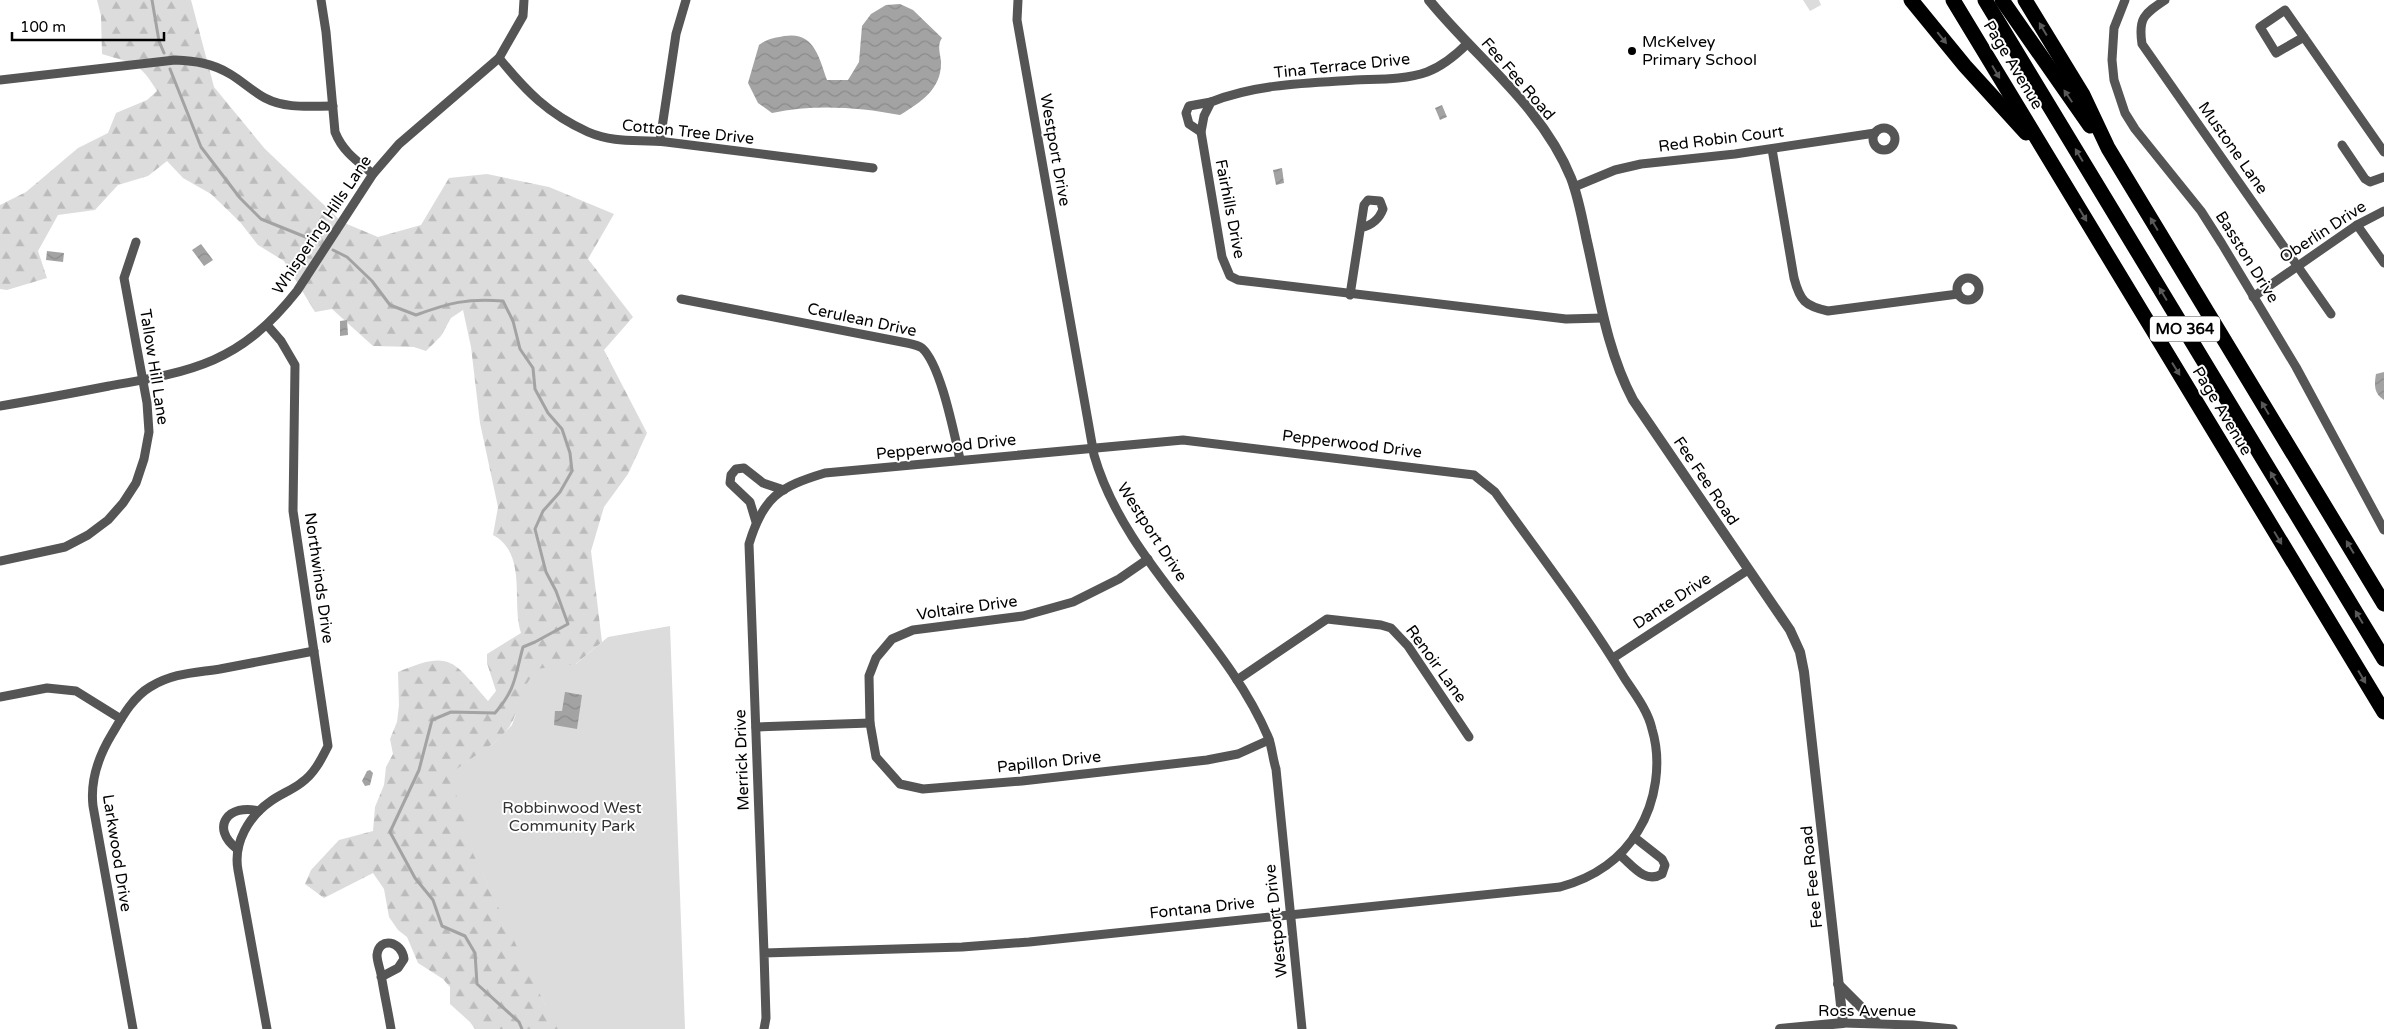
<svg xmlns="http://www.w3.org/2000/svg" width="2384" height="1029" font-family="'Varela Round',sans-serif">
  <defs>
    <pattern id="forest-firs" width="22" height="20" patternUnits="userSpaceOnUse" patternTransform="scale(1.25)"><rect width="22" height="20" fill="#dcdcdc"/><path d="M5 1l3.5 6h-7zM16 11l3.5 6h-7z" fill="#bbb"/></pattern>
    <pattern id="water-waves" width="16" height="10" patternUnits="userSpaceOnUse" patternTransform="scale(1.25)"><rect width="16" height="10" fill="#a3a3a3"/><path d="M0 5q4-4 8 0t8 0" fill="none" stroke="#8b8b8b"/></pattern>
  </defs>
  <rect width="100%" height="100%" fill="#fff"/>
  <!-- forest -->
  <path fill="url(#forest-firs)" d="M97 0H191L214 87 265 149 342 222 378 237 421 225 449 178 487 174 549 187 614 214 588 259 633 317 604 350 647 433 628 474 604 507 591 551 602 642 515 715C508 737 485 749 467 762L466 827 483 874 546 1006 605 1029H475L470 1022 450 1004V987L443 979 418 963 407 937 398 930 389 917 384 889 373 873 324 898 305 884 311 870 339 840 373 831 375 807 384 785 386 767 393 754 390 739 397 722 399 705 398 672C452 649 453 661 488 701L496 691 487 663V654L521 633C511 602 528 554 493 535L498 507 480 423 471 347 463 310 451 318 441 336 426 351 414 347 373 346 332 309 315 312 284 261 258 245 240 222 211 194 183 178 167 161 148 176 118 185 95 210 58 215 38 251 47 278 7 290 0 289V205L26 192 78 148 108 133 116 113 147 100 157 91C139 61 134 64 102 54L101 16Z"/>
  <!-- green -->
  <g fill="#dcdcdc">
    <polygon points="1803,0 1819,0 1821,5 1810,11"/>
    <polygon points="670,626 685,1029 558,1029 535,985 469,845 463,811 448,775 495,742 512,725 526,685 536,669 576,664 608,637"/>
  </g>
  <!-- water -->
  <g fill="url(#water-waves)">
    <path d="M900 4 913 10 942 38C937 45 940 53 941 61 942 89 921 102 900 115 858 107 814 104 772 113L758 103 748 83 759 45C767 39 774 38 784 36 814 31 819 57 827 80H848L859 62 862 26 871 14 886 5Z"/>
    <polygon points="1442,105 1447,117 1440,120 1435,108"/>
    <polygon points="1282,168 1284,183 1276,185 1273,170"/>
    <polygon points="201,244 213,260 204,266 192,250"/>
    <polygon points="47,251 64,253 63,262 46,260"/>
    <polygon points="347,320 348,335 340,336 340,321"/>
    <path d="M2384 372V400C2374 394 2374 385 2376 374Z"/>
    <polygon points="565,692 582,695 577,729 554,725 555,711 562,711"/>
    <polygon points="370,770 373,773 370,785 365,786 362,781 367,771"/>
  </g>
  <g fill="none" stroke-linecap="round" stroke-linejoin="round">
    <!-- stream -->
    <g stroke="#a3a3a3" stroke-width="3">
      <polyline points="152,0 159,41 164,53"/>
      <polyline points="170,69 201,147 240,198 261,219 318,242"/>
      <path d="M333 250 347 257 372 281 390 305 416 315C449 303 467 298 503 301L513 321 520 349 533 368 535 389 548 413 562 429 570 453 572 471 560 492 543 511 535 529 546 572 556 591 568 624 535 642 523 647C515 676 516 689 495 713L451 712 432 720 419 770 390 832 415 878 433 900 442 926 465 936 475 953 477 984 519 1022 522 1029"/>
    </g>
    <!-- minor -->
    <g stroke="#555" stroke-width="9">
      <path d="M321 0 326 32 335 132C343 152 357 161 373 174"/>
      <path d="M1018 0 1017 20 1094 455C1125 563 1226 636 1269 739 1272 748 1273 760 1276 769L1302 1029"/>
      <polyline points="2125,0 2114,28 2112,60 2114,80 2125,113 2135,129 2201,211 2222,244 2296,367 2384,530"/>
      <path d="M2165 0C2144 14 2138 18 2142 44L2331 314"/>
      <polyline points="2304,37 2276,53 2260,27 2285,10 2384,152"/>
      <path d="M1468 43C1456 55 1443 66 1427 72 1405 80 1378 79 1355 80 1307 83 1256 84 1211 102L1204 116 1201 132 1222 257 1230 276 1238 280 1566 319 1603 318"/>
      <path d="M499 58C526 91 548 114 588 132 616 144 638 139 666 142 735 151 804 159 873 168"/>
      <path d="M0 80 175 60C195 61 212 63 230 74 242 81 252 91 265 98 286 109 309 106 333 106"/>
      <circle cx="1884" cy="139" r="11"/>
      <polyline points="1201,132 1189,124 1186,113 1189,106 1211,102"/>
      <polyline points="660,141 676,34 686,0"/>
      <polyline points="2342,145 2365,179 2370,182 2384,177"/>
      <path d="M1772 149 1794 278C1800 301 1805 306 1828 311L1958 294"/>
      <polyline points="1574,187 1615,170 1641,164 1735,154 1875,133"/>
      <polyline points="2357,225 2384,263"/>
      <circle cx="1968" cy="289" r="11"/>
      <path d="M1350 295 1364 205 1368 200 1380 201 1383 209C1379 220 1372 225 1361 228"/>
      <polyline points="2253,297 2357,225 2384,211"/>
      <path d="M681 299 907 343C912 344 918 345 922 348 941 365 954 434 960 459"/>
      <path d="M0 406C36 400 73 393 109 386 194 371 240 363 297 291L373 174 399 144 499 58 523 16 524 0"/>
      <polyline points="756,522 750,502 730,483 731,475 736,469 744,468 763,483 784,490"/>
      <polyline points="1148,559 1119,579 1073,602 1023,616 913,630 892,639 876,658 869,676 870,723 876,757 900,784 923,789 1022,781 1207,760 1238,754 1269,740"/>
      <polyline points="0,561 65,547 88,535 108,520 123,503 136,483 144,459 149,432 147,403 124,278 136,242"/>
      <polyline points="1613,658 1748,570"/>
      <polyline points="1237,680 1327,619 1381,625 1391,628 1408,646 1469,737"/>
      <polyline points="0,697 47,688 76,691 121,719"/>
      <polyline points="756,727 870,723"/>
      <path d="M237 849C209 827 229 803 259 811"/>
      <path d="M1620 855C1633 866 1645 884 1662 874L1665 865 1662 859 1634 837"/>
      <path d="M381 977 398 968 404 959C402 941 379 936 377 955 377 961 380 969 381 974 384 993 388 1011 391 1029"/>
      <polyline points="1843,1023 1913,1025 1953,1029"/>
      <path d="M133 1029 93 806C90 780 98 757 112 734 122 717 133 697 150 687 173 673 194 673 220 669 251 663 282 657 314 651"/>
      <path d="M267 1029 238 870C233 843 249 816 271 801 281 794 292 790 301 783 314 774 321 760 328 746L293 511 295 365 281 341 267 325"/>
      <path d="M764 1029 766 1018 764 953 749 544C763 497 779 487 825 473L1183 440 1474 475 1495 492C1539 554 1586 614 1625 679 1635 694 1648 711 1652 729 1662 762 1656 802 1638 831 1620 861 1593 878 1560 887L1029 942 962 947 764 953"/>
    </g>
    <!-- tertiary -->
    <g stroke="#555" stroke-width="10">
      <path d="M1429 0C1476 58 1542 106 1571 178 1578 196 1582 217 1586 237 1599 293 1606 349 1633 400L1790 630 1800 652 1804 672 1843 1023 1780 1029"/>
      <polyline points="1838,984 1877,1023"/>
    </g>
    <!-- motorway -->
    <g stroke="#000" stroke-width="15">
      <polyline points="1911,0 1965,66 2026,133"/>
      <polyline points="1953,0 2384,712"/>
      <polyline points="1985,0 2384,659"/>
      <polyline points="2002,0 2090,126"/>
      <polyline points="2025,0 2083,95 2108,148 2384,604"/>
    </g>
  </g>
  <!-- one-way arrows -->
  <defs><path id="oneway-solid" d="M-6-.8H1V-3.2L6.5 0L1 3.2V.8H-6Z" transform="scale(1.25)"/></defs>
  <g fill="#595959">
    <use href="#oneway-solid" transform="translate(2043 29) rotate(-121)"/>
    <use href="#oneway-solid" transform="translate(1942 38) rotate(51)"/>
    <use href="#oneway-solid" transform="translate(1996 72) rotate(59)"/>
    <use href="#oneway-solid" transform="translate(2068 96) rotate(-124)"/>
    <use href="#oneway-solid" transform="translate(2079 155) rotate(-121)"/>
    <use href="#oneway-solid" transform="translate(2083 215) rotate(59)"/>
    <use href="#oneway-solid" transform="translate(2154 224) rotate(-121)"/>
    <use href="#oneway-solid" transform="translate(2163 294) rotate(-121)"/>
    <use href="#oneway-solid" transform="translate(2176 369) rotate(58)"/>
    <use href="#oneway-solid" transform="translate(2265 408) rotate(-121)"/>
    <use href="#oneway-solid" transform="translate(2274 478) rotate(-121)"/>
    <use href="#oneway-solid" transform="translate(2278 538) rotate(59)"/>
    <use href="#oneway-solid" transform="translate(2350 547) rotate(-121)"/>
    <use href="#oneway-solid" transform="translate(2359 617) rotate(-121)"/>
    <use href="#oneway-solid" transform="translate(2362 677) rotate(59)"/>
  </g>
  <!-- markers -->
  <circle fill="#000" stroke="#fff" stroke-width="2" cx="1632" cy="51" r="5"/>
  <g text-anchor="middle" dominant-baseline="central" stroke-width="4" stroke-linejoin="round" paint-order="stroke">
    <!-- shield labels -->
    <rect fill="#fff" stroke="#4c4c4c" stroke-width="1" x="2150" y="316.5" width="70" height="25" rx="4"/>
    <g font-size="15" font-weight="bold" fill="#000">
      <text x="2185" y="329">MO 364</text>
    </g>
    <!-- poi labels -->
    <g font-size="16" fill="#000" stroke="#fff" text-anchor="start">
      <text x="1642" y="42">McKelvey<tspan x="1642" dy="18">Primary School</tspan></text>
    </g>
    <!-- street labels -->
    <g font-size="16" fill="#000" stroke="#fff">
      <text transform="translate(2013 65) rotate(59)">Page Avenue</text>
      <text transform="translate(1342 66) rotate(-6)">Tina Terrace Drive</text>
      <text transform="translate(1518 79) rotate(49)">Fee Fee Road</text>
      <text transform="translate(688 132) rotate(6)">Cotton Tree Drive</text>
      <text transform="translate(1721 139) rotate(-7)">Red Robin Court</text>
      <text transform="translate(2233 148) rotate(55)">Mustone Lane</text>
      <text transform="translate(1055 150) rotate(80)">Westport Drive</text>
      <text transform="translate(1230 209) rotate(79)">Fairhills Drive</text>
      <text transform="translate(322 225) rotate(-56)">Whispering Hills Lane</text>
      <text transform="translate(2323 232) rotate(-33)">Oberlin Drive</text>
      <text transform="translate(2247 257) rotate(58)">Basston Drive</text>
      <text transform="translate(862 320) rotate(12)">Cerulean Drive</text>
      <text transform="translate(154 367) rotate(81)">Tallow Hill Lane</text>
      <text transform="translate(2222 411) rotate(59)">Page Avenue</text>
      <text transform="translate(1352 444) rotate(7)">Pepperwood Drive</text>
      <text transform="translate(946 447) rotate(-6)">Pepperwood Drive</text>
      <text transform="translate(1706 481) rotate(56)">Fee Fee Road</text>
      <text transform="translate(1152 532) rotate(57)">Westport Drive</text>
      <text transform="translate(319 578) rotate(82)">Northwinds Drive</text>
      <text transform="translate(1672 601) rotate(-33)">Dante Drive</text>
      <text transform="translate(967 608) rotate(-8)">Voltaire Drive</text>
      <text transform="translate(1436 664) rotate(54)">Renoir Lane</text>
      <text transform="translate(742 760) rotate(-92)">Merrick Drive</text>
      <text transform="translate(1049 762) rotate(-6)">Papillon Drive</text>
      <text transform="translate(117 853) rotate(81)">Larkwood Drive</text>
      <text transform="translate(1812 877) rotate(-96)">Fee Fee Road</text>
      <text transform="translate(1202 908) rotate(-6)">Fontana Drive</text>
      <text transform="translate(1276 921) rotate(-96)">Westport Drive</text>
      <text x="1867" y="1011">Ross Avenue</text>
    </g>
    <!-- park labels -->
    <g font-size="16" fill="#333" stroke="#fff">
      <text x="572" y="808">Robbinwood West<tspan x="572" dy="18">Community Park</tspan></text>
    </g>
  </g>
  <!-- scale -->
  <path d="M12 32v8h152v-8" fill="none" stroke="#000000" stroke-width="2.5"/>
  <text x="20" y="32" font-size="15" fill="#000000" stroke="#ffffff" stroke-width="4" paint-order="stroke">100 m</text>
</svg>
